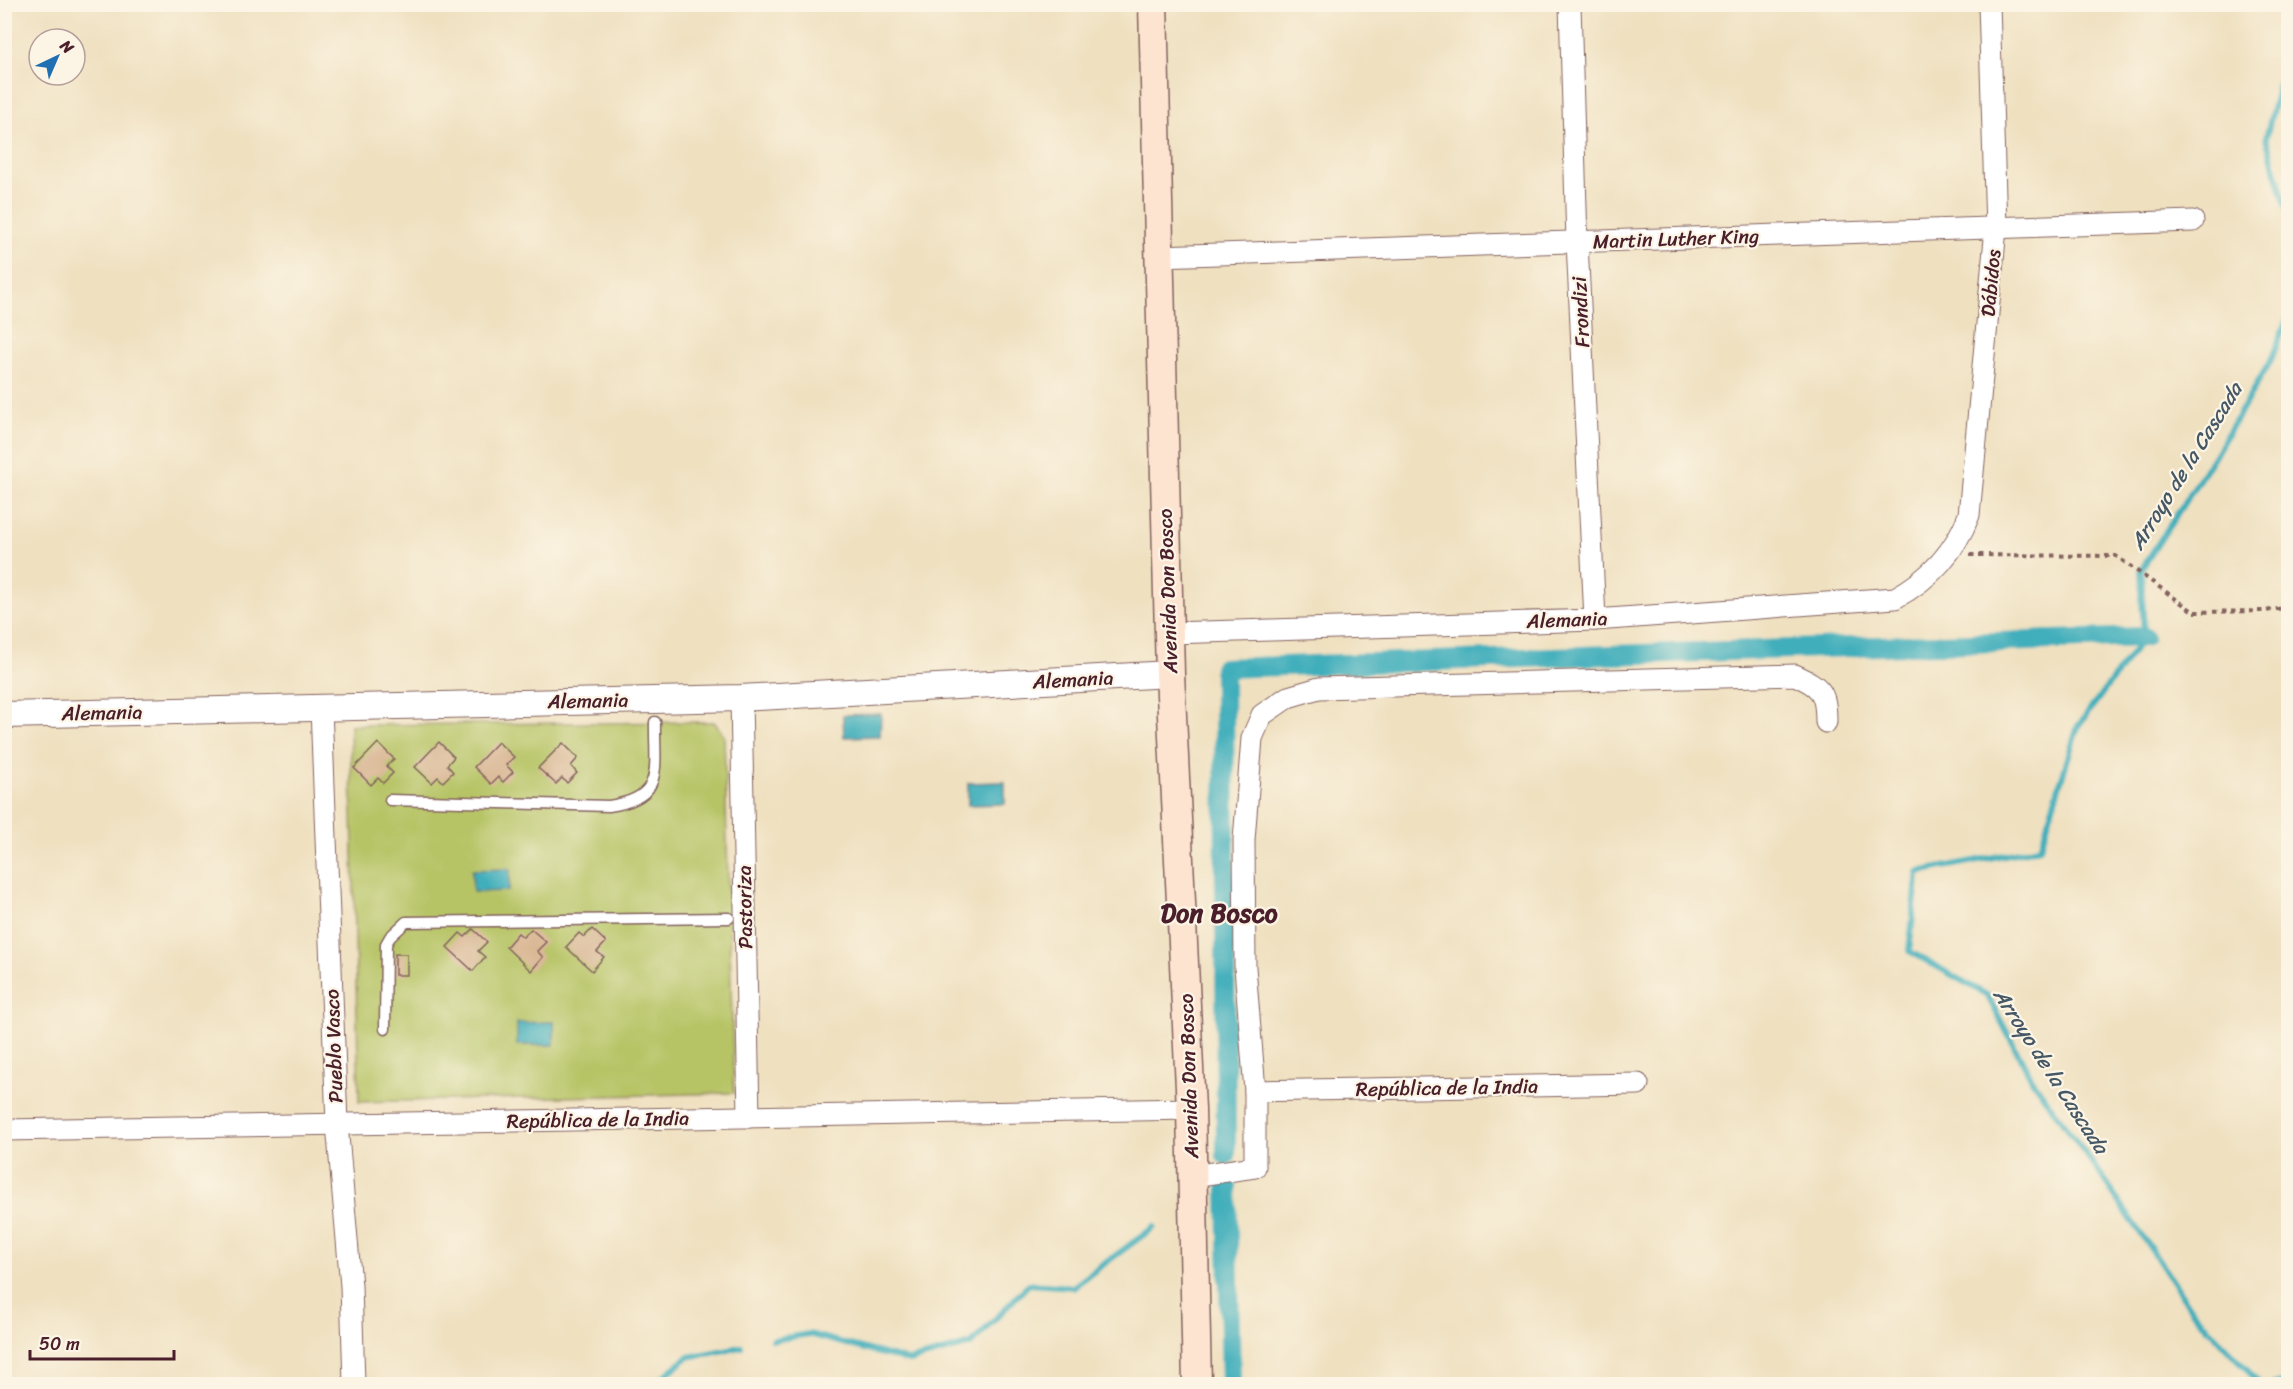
<svg xmlns="http://www.w3.org/2000/svg" width="2293" height="1389" font-family="Sriracha,sans-serif">
  <rect width="100%" height="100%" fill="#fcf5e5"/>
  <filter id="ink" filterUnits="userSpaceOnUse"><feTurbulence type="fractalNoise" baseFrequency=".0167" numOctaves="2"/><feDisplacementMap in="SourceGraphic" scale="12" xChannelSelector="R" yChannelSelector="G"/><feConvolveMatrix kernelMatrix="1 2 1 2 8 2 1 2 1" color-interpolation-filters="sRGB"/></filter>
  <filter id="wash" filterUnits="userSpaceOnUse"><feTurbulence type="fractalNoise" baseFrequency=".008" numOctaves="4" result="noise"/><feDisplacementMap in="SourceGraphic" scale="24" xChannelSelector="R" yChannelSelector="G"/><feGaussianBlur stdDeviation="1.35" result="paint"/><feColorMatrix in="noise" values="0 0 0 0 0 0 0 0 0 0 0 0 0 0 0 0 0 1.4 0 .05"/><feComposite in="paint" operator="in"/></filter>
  <g filter="url(#wash)">
    <rect width="100%" height="100%" fill="#efe0c0"/>
    <!-- green -->
    <polygon fill="#b7c466" stroke="#807248" stroke-width="1.5" points="714,722 724,735 734,1093 359,1102 350,725"/>
    <!-- water -->
    <g fill="#3faebb" stroke="#446673" stroke-width="1.5">
      <polygon points="881,714 880,736 844,737 843,715"/>
      <polygon points="1005,782 1005,804 968,805 968,783"/>
      <polygon points="510,869 509,891 473,892 472,870"/>
      <polygon points="554,1022 554,1045 517,1045 517,1023"/>
    </g>
    <g fill="none" stroke-linecap="round" stroke-linejoin="round">
      <!-- stream -->
      <g stroke="#3faebb" stroke-width="6">
        <polyline points="2288,74 2279,85 2266,138 2288,214"/>
        <polyline points="773,1340 809,1334 909,1361 971,1344 1029,1284 1073,1287 1154,1227"/>
        <polyline points="654,1384 688,1357 741,1347"/>
        <polyline points="2260,1384 2194,1313 2105,1181 2034,1083 1987,995 1909,951 1918,872 2040,848 2078,726 2144,637 2141,570 2218,450 2271,360 2288,317"/>
        <polyline points="2272,1384 2288,1382"/>
      </g>
      <!-- canal -->
      <g stroke="#3faebb" stroke-width="20">
        <polyline points="1226,1155 1224,668 2144,637"/>
        <polyline points="1227,1187 1231,1384"/>
      </g>
    </g>
    <g id="blocks">
      <!-- building -->
      <g fill="#d9b794">
        <polygon points="439,742 454,757 447,765 453,772 443,782 438,777 432,783 415,767"/>
        <polygon points="498,742 514,757 506,765 513,772 503,782 498,777 491,784 474,767"/>
        <polygon points="378,743 394,759 386,766 393,773 383,783 378,778 371,785 354,768"/>
        <polygon points="563,743 578,758 571,766 577,773 567,783 562,778 556,784 538,768"/>
        <polygon points="473,929 487,942 478,951 485,957 473,971 447,947 460,933 465,937"/>
        <polygon points="531,929 546,942 537,951 543,957 531,971 506,947 518,933 523,937"/>
        <polygon points="592,929 606,942 597,952 604,957 592,971 566,947 579,933 584,937"/>
        <rect x="395" y="954" width="12" height="21"/>
      </g>
    </g>
  </g>
  <g filter="url(#ink)">
    <use href="#blocks" fill-opacity="0" stroke="#84635f" stroke-width="1.5"/>
    <g fill="none" stroke-linecap="round" stroke-linejoin="round">
      <!-- service casing -->
      <g stroke="#84635f" stroke-width="13">
        <g id="service">
          <path d="M390 800 609 806C666 798 654 769 655 722"/>
          <polyline points="385,1029 386,944 390,937 406,922 729,918"/>
        </g>
      </g>
      <!-- minor casing -->
      <g stroke="#84635f" stroke-width="23">
        <g id="minor">
          <polyline points="1570,4 1577,242 1595,620"/>
          <polyline points="1158,256 2193,221"/>
          <path d="M1169 633 1595 620 1895 598C1930 579 1955 552 1969 515L1996 228 1989 4"/>
          <polyline points="741,698 749,1117"/>
          <polyline points="321,708 337,1124 351,1286 354,1384"/>
          <polyline points="1255,1091 1638,1084"/>
          <polyline points="4,1130 1191,1109"/>
          <path d="M1192 1176 1255 1167V1091L1245 967 1244 840 1252 738 1262 715 1288 697 1319 688 1795 675C1822 687 1826 693 1826 722"/>
        </g>
      </g>
      <!-- tertiary casing -->
      <g stroke="#84635f" stroke-width="28">
        <polyline id="tertiary" points="4,715 741,698 1170,674"/>
      </g>
      <!-- secondary casing -->
      <g stroke="#84635f" stroke-width="31">
        <polyline id="secondary" points="1153,4 1170,674 1191,1109 1197,1384"/>
      </g>
      <!-- path -->
      <polyline stroke="#84635f" stroke-width="4" stroke-dasharray="4.5 4.5" stroke-linecap="butt" points="1970,555 2116,556 2194,612 2266,611 2288,607"/>
      <!-- service -->
      <use href="#service" stroke="#fff" stroke-width="10"/>
      <!-- minor -->
      <use href="#minor" stroke="#fff" stroke-width="21"/>
      <!-- tertiary -->
      <use href="#tertiary" stroke="#fff" stroke-width="26"/>
      <!-- secondary -->
      <use href="#secondary" stroke="#fde4d1" stroke-width="28"/>
    </g>
  </g>
  <g text-anchor="middle" dominant-baseline="central" stroke-width="4.5" stroke-linejoin="round" paint-order="stroke">
    <!-- street labels -->
    <g font-size="20" fill="#4a1f2b" stroke="#fcf5e5">
      <text transform="translate(1676 239) rotate(-2)">Martin Luther King</text>
      <text transform="translate(1991 283) rotate(-85)">Dábidos</text>
      <text transform="translate(1581 312) rotate(-93)">Frondizi</text>
      <text transform="translate(1168 591) rotate(-92)">Avenida Don Bosco</text>
      <text transform="translate(1567 620) rotate(-2)">Alemania</text>
      <text transform="translate(1073 680) rotate(-3)">Alemania</text>
      <text transform="translate(588 701) rotate(-1)">Alemania</text>
      <text transform="translate(102 713) rotate(-1)">Alemania</text>
      <text transform="translate(745 907) rotate(-91)">Pastoriza</text>
      <text transform="translate(334 1046) rotate(-92)">Pueblo Vasco</text>
      <text transform="translate(1189 1076) rotate(-92)">Avenida Don Bosco</text>
      <text transform="translate(1447 1088) rotate(-1)">República de la India</text>
      <text transform="translate(598 1120) rotate(-1)">República de la India</text>
    </g>
    <!-- water labels -->
    <g font-size="21" font-style="italic" fill="#465865" stroke="#fcf5e5">
      <text transform="translate(2186 466) rotate(-58)">Arroyo de la Cascada</text>
      <text transform="translate(2051 1071) rotate(57)">Arroyo de la Cascada</text>
    </g>
    <!-- district labels -->
    <g font-size="26" font-weight="bold" fill="#4a1f2b" stroke="#fcf5e5">
      <text x="1219" y="913">Don Bosco</text>
    </g>
  </g>
  <!-- margin -->
  <rect width="2293" height="1389" fill="none" stroke="#fcf5e5" stroke-width="24"/>
  <!-- north arrow -->
  <g transform="translate(57 57) rotate(44)"><circle r="28" fill="#fcf5e5" stroke="#b59f9b" stroke-width="1.5"/>
  <path d="M0-4.5L10 22L0 15L-10 22Z" fill="#1f6fb2"/>
  <text y="-9" font-size="16" font-weight="bold" text-anchor="middle" fill="#4a1f2b">N</text>
  </g>
  <!-- scale -->
  <path d="M30 1350v9h144v-9" fill="none" stroke="#4a1f2b" stroke-width="3"/>
  <text x="39" y="1350" font-size="18" fill="#4a1f2b" stroke="#fcf5e5" stroke-width="4.5" paint-order="stroke">50 m</text>
</svg>
